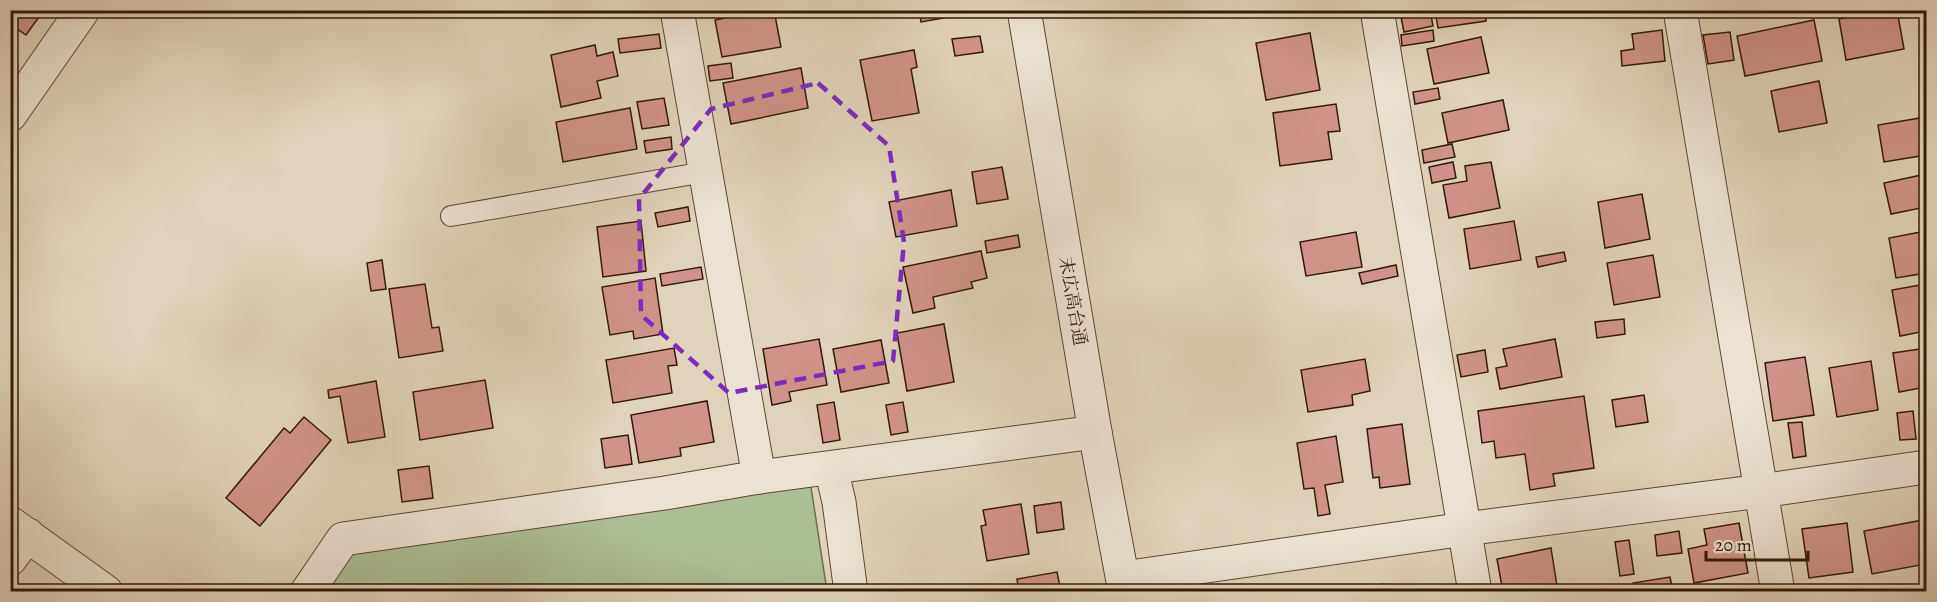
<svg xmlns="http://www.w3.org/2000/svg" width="1937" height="602" font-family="Alegreya,'Noto Serif JP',serif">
  <rect width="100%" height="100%" fill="#e0d3bb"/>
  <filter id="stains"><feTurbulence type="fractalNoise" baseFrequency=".00333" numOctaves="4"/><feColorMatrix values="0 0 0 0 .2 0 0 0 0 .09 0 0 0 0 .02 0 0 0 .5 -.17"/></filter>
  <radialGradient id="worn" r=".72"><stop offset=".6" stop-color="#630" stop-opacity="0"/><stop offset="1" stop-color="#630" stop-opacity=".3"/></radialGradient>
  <!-- green -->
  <polygon fill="#acbe95" stroke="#706c4f" stroke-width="1.5" points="809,474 827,591 323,592 359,538"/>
  <!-- building -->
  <g fill="#d0938a" stroke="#331a09" stroke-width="1.5">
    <polygon points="10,10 44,10 26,35 10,24"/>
    <polygon points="765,10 774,10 781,47 722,57 715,20"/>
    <polygon points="919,10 971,10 971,13 921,22"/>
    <polygon points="1407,10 1430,10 1433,26 1404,32 1400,12"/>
    <polygon points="1435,10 1485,10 1486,21 1438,28"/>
    <polygon points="1882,10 1897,10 1904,49 1846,60 1839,19"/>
    <polygon points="1814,20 1822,61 1745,76 1737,36"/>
    <polygon points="1433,30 1434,41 1402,46 1401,35"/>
    <polygon points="1662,30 1665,61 1622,66 1621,51 1634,49 1632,34"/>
    <polygon points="1730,32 1734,60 1708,64 1703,35"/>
    <polygon points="1310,33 1320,90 1266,100 1256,43"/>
    <polygon points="659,34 661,48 620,53 618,39"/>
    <polygon points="980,36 983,52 955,56 952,39"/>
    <polygon points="1481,37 1489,73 1434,84 1427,49"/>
    <polygon points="595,45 597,56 613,52 618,76 597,81 601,98 561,107 551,55"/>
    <polygon points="914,50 917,67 911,69 919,113 872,121 860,60"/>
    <polygon points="731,63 733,78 710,81 708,66"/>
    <polygon points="801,68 808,108 731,124 723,83"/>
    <polygon points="1819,81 1827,123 1779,132 1771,91"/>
    <polygon points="1438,88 1440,99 1415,104 1413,92"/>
    <polygon points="664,98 669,125 642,129 637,102"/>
    <polygon points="1503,100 1509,130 1448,143 1442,113"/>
    <polygon points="1336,104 1340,131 1328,132 1332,159 1280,166 1273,113"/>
    <polygon points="630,108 637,149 563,162 556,122"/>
    <polygon points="1926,117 1926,155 1884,162 1878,125"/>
    <polygon points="671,137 672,149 646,153 644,141"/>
    <polygon points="1452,144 1455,157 1424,163 1422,150"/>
    <polygon points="1453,162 1456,178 1432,183 1429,167"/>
    <polygon points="1491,162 1500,208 1449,218 1443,185 1467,181 1465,166"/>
    <polygon points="1002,167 1008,199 977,204 972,172"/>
    <polygon points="1926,174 1926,207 1891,214 1884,183"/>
    <polygon points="951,190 957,226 896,237 889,202"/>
    <polygon points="1642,194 1650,239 1605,248 1598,202"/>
    <polygon points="688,207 690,221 658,227 655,213"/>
    <polygon points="641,221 646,271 603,277 597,227"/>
    <polygon points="1514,221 1521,260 1470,269 1464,229"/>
    <polygon points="1926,231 1926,273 1896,278 1889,238"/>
    <polygon points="1356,232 1362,267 1306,276 1300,242"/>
    <polygon points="1018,235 1020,247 987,253 985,241"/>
    <polygon points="981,251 987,278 971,282 973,288 933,297 935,308 913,313 903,267"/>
    <polygon points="1564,252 1566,261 1538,267 1536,257"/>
    <polygon points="1653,255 1660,297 1614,305 1607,263"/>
    <polygon points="382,260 386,289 371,291 367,263"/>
    <polygon points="1396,265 1398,276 1362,284 1359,273"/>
    <polygon points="701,267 703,279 662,286 660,274"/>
    <polygon points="655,278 663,334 634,339 633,331 610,335 602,287"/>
    <polygon points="425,284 432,328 439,327 443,351 399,358 389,289"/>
    <polygon points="1926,284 1926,331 1900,336 1892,290"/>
    <polygon points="1624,319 1625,334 1597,338 1595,322"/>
    <polygon points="944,324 954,382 907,391 897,333"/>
    <polygon points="819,339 827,385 789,392 791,401 772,405 763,349"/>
    <polygon points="1555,339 1562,377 1500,389 1496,368 1507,366 1503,349"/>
    <polygon points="881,340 889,383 841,392 833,349"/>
    <polygon points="674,348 677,365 668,366 672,393 613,403 606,360"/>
    <polygon points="1926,348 1926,387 1899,392 1893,353"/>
    <polygon points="1485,350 1488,372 1461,377 1457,355"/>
    <polygon points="1805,357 1814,415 1773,421 1765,363"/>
    <polygon points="1365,359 1370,391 1352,395 1353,405 1308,412 1301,370"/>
    <polygon points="1871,361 1878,410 1837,417 1829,368"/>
    <polygon points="485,380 493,428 420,440 413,392"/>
    <polygon points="376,381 385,437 348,443 340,396 329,398 328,390"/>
    <polygon points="1644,395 1648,422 1616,427 1612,400"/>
    <polygon points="1584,396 1594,468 1553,474 1555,486 1530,490 1525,454 1496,458 1494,441 1482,443 1478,411"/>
    <polygon points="707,401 714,442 680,448 681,456 639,463 631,415"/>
    <polygon points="834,402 840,440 823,443 817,405"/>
    <polygon points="903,402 908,432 891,435 886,405"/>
    <polygon points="1913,411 1916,439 1900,440 1897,413"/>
    <polygon points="304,417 331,440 260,526 226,498 284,428 290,433"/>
    <polygon points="1802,422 1806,456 1793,458 1788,423"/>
    <polygon points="1402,424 1410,484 1380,488 1379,477 1373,478 1367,429"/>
    <polygon points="628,435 632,464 605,468 601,439"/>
    <polygon points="1336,436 1343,482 1325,485 1330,514 1318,516 1314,488 1304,489 1297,443"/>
    <polygon points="429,466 433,498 402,502 398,470"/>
    <polygon points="1061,502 1064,529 1037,533 1034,506"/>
    <polygon points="1021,504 1029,554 987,561 981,526 986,525 983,510"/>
    <polygon points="1923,520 1926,539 1926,564 1872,574 1864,531"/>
    <polygon points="1739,523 1748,573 1694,583 1688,549 1707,545 1704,529"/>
    <polygon points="1847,523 1853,572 1809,578 1802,529"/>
    <polygon points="1679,531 1682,553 1657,556 1655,535"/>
    <polygon points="1629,540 1634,574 1620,576 1615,542"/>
    <polygon points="1551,548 1558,592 1503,592 1497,559"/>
    <polygon points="1057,572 1061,592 1019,592 1017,579"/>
    <polygon points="1670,577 1673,592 1635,592 1633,583"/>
    <polygon points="1384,584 1386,592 1338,592"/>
  </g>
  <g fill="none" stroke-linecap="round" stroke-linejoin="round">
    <!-- service casing -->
    <g stroke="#5e4836" stroke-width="22">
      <polyline id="service" points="451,216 705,172"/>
    </g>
    <!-- minor casing -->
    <g stroke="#5e4836" stroke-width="35">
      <g id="minor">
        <polyline points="677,10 759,477"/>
        <polyline points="1377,10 1475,592"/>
        <polyline points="1680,10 1778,592"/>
        <polyline points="10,115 83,10"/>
        <polyline points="831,468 839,502 851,592"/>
        <polyline points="10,523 106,592"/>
        <polyline points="10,559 28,535"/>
        <polyline points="1123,578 1465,529 1761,491 1926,467"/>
        <polyline points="307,592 343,539 665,493 759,477 1095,432"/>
      </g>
    </g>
    <!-- tertiary casing -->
    <g stroke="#5e4836" stroke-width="35">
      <polyline id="tertiary" points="1024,10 1095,432 1125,592"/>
    </g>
    <!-- service -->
    <use href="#service" stroke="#ebe2d3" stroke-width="20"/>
    <!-- minor -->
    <use href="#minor" stroke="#ebe2d3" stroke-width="33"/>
    <!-- tertiary -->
    <use href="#tertiary" stroke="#ebe2d3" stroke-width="33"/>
  </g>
  <!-- marked area -->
  <path fill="none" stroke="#7b2cbf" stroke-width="4.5" stroke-dasharray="12 8" stroke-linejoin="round" d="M818 83 889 146 904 242 893 361 729 393 641 315 639 199 711 109Z"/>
  <g text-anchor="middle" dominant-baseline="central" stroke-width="5" stroke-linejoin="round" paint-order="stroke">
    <!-- street labels -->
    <g font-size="18" fill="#331a09" stroke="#ebe2d3">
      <text transform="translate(1073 301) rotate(80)">末広高台通</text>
    </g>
  </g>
  <!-- margin -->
  <rect width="1937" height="602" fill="none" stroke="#e0d3bb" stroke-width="36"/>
  <rect x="12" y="12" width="1913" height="578" fill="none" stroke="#331a09" stroke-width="3"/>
  <rect x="18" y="18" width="1901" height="566" fill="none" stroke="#331a09" stroke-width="1.5"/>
  <!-- scale -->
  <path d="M1706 551v9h102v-9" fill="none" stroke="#331a09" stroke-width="3"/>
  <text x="1715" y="551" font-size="18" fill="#331a09" stroke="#ebe2d3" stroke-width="4.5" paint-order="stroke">20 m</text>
  <rect width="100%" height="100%" filter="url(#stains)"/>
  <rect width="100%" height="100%" fill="url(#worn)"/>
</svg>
